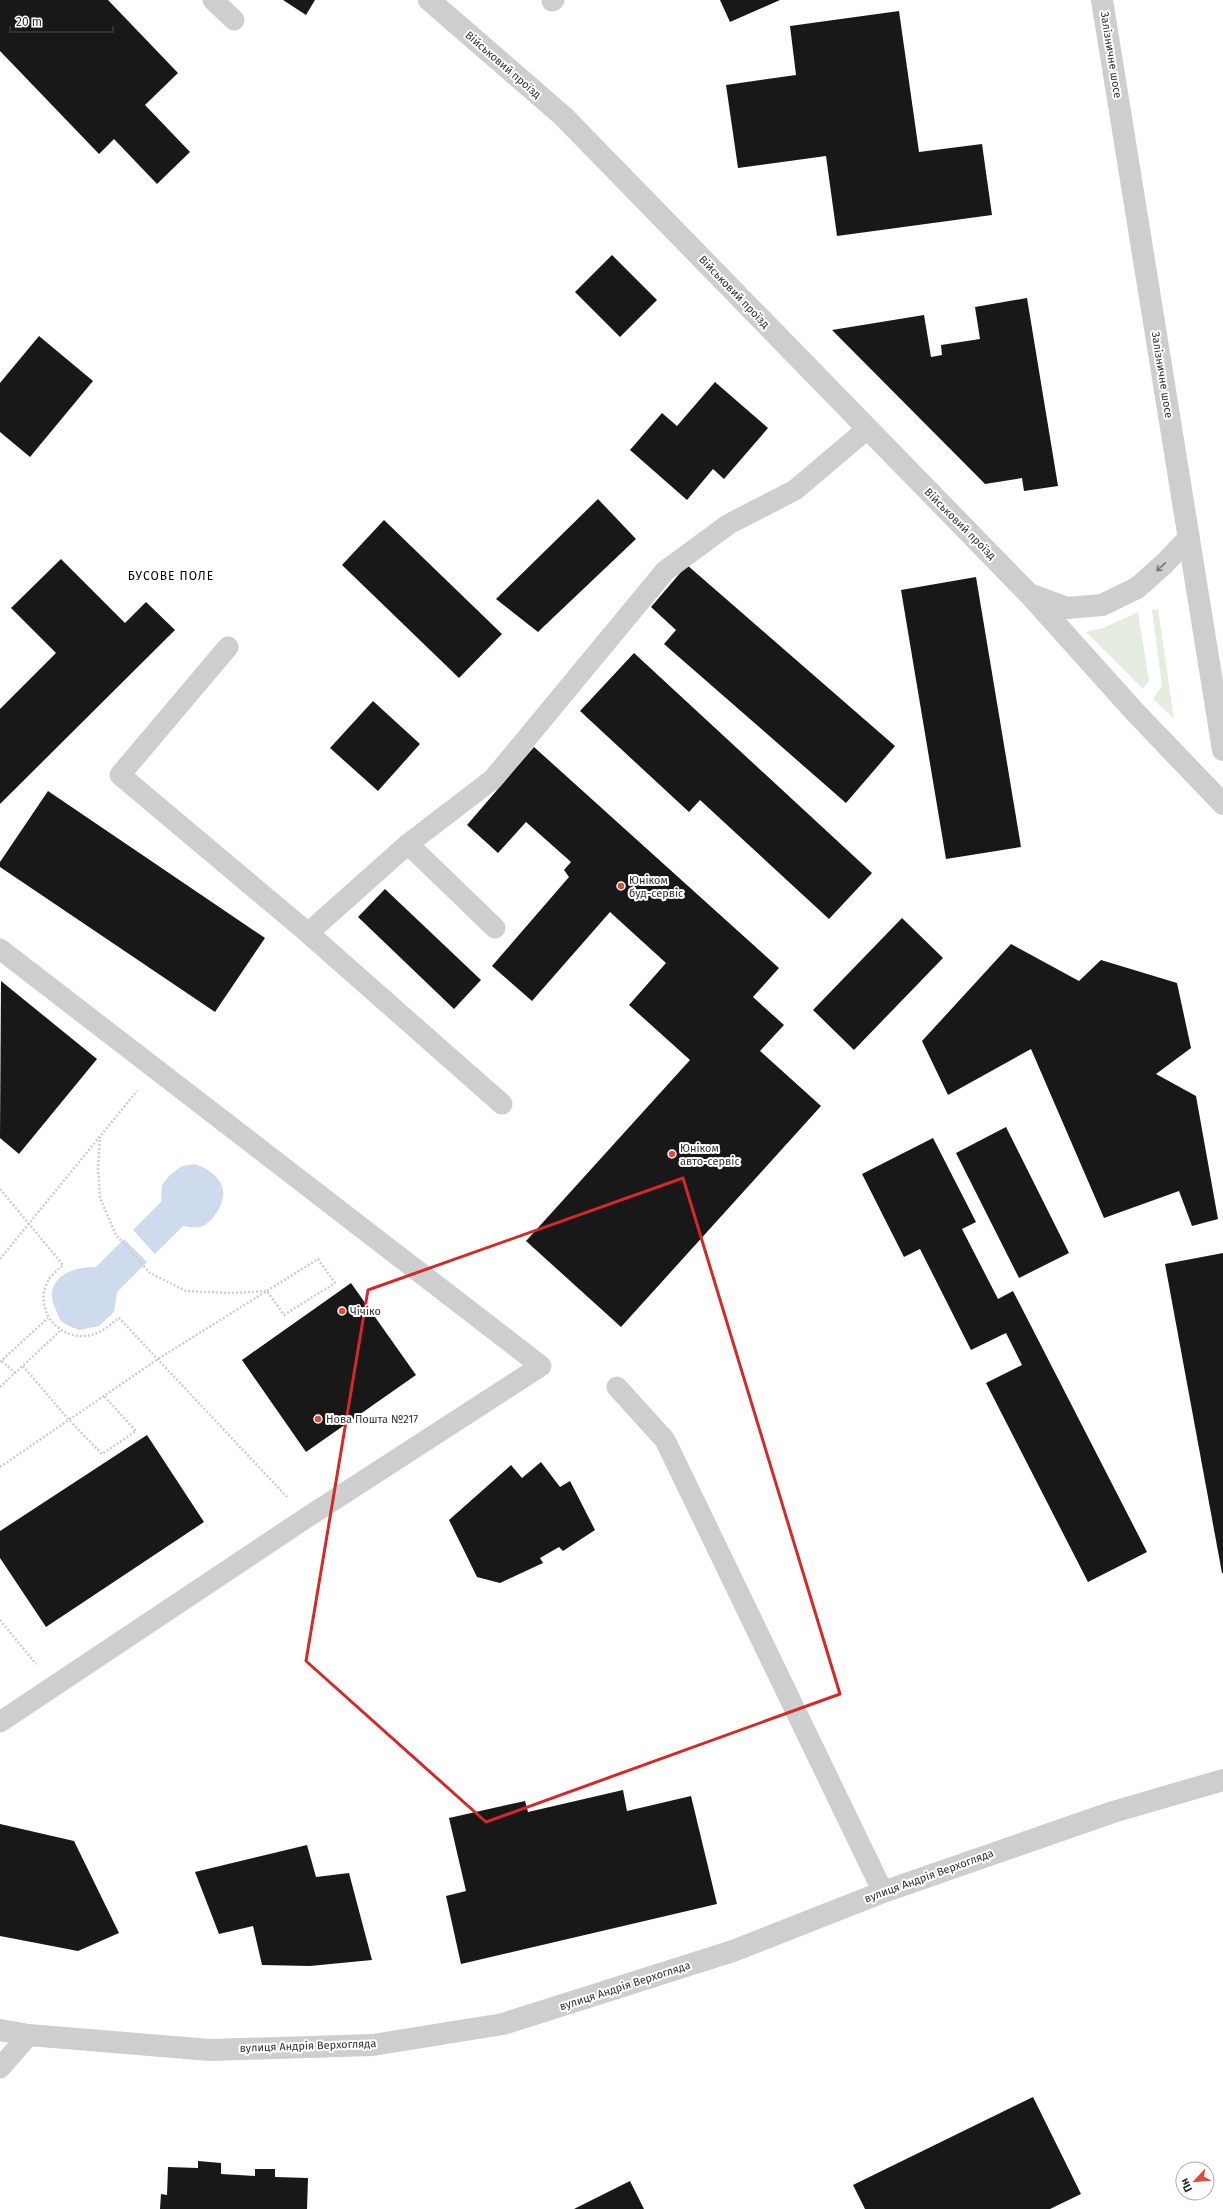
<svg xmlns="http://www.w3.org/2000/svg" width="1223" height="2209" font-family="'Fira Sans',sans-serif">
  <rect width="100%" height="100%" fill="#fff"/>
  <!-- green -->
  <g fill="#e5ede0">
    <polygon points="1158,609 1174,719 1153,699 1162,686 1152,610"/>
    <polygon points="1138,612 1149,681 1143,689 1086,632 1103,628"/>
  </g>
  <!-- water -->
  <g fill="#cedbec">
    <path d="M195 1164C205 1168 214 1172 220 1182 229 1196 217 1217 205 1225 198 1229 191 1227 183 1226L155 1254 133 1230 161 1202 162 1185 170 1175 182 1166Z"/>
    <path d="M124 1239 147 1262 117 1292 114 1312 99 1326 79 1330C74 1328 66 1325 62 1322 59 1319 57 1312 55 1308 42 1279 72 1266 96 1267Z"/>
  </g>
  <!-- building -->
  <g fill="#181818">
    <polygon points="0,0 108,0 178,73 145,105 190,152 157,184 114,139 99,154 0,51"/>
    <polygon points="283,0 315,0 306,15"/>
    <polygon points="720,0 780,0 730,22"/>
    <polygon points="899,11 919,152 982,144 992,215 837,236 826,156 738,168 726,85 796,75 790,26"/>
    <polygon points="612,255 657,300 620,337 575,292"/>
    <polygon points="1027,298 1058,486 1024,491 1022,478 985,484 832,330 924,315 931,357 942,355 941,345 980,339 975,307"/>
    <polygon points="39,336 93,381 30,457 0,432 0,383"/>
    <polygon points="715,382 768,428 724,479 713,469 687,500 630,450 662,413 677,426"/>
    <polygon points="598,499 636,539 538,632 496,599"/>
    <polygon points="384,520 502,634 459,678 342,565"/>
    <polygon points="61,559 125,623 146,602 175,630 0,804 0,709 56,653 11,608"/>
    <polygon points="687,565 895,746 846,803 664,644 676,630 651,607"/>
    <polygon points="976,577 1021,847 946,859 901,590"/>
    <polygon points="634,653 872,873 829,919 700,800 689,812 580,711"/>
    <polygon points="373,701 420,744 378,791 330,748"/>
    <polygon points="534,747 779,968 753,997 784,1025 760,1051 821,1106 621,1327 526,1241 690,1060 629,1005 666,963 610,912 532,1001 492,966 569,877 564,870 571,862 526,822 498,853 467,825"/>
    <polygon points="48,791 265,938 215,1012 0,867 0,862"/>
    <polygon points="385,889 481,980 454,1009 358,917"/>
    <polygon points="902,918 943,958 854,1050 813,1010"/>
    <polygon points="1011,944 1079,981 1101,960 1177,983 1191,1048 1156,1074 1196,1096 1218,1219 1192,1226 1179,1191 1104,1218 1031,1049 948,1095 922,1041"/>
    <polygon points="1,981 97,1059 19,1154 0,1138"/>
    <polygon points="1006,1127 1069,1253 1019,1278 956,1153"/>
    <polygon points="933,1138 976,1222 962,1229 998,1299 1013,1291 1147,1552 1088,1582 986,1383 1022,1365 1006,1333 971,1350 920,1249 904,1257 862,1174"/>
    <polygon points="1223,1253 1223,1573 1222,1573 1165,1264"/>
    <polygon points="351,1283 416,1375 306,1452 242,1360"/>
    <polygon points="147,1435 204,1522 46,1627 0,1558 0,1531"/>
    <polygon points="541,1462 560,1487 570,1481 595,1530 563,1551 559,1547 540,1558 543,1563 500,1583 477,1577 449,1520 511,1465 522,1478"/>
    <polygon points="623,1790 627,1811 691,1796 717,1904 461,1964 446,1896 466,1891 449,1818 525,1801 528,1812"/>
    <polygon points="0,1824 74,1841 119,1933 78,1951 0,1936"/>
    <polygon points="307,1845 316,1877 349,1873 372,1960 310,1966 262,1965 253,1926 219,1934 195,1872"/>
    <polygon points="1033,2097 1081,2194 1050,2209 865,2209 853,2185"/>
    <polygon points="198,2161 221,2163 221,2174 255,2176 255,2169 275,2169 275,2177 308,2178 307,2209 160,2209 161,2194 167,2195 168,2167 198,2168"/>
    <polygon points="630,2181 644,2209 574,2209"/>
  </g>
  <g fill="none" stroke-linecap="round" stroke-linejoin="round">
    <!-- path -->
    <g stroke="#cecece" stroke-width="2.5" stroke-dasharray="2 2" stroke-linecap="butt">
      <path d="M0 1189 63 1265C58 1270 51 1275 48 1281 31 1313 66 1348 99 1332 106 1329 113 1322 119 1318L287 1497"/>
      <polyline points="0,1259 137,1091"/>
      <polyline points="2,1361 15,1373"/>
      <polyline points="0,1362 48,1318"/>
      <polyline points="23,1366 69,1420 102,1454 136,1431 104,1396"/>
      <polyline points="0,1387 60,1331"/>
      <polyline points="0,1467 158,1359 318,1259 335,1283 284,1315 267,1291 231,1293 186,1291 150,1273 116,1235 100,1198 98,1168 100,1137"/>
      <polyline points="0,1620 36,1664"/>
    </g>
    <!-- service -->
    <g stroke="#cecece" stroke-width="21">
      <polyline points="213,0 234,20"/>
      <polyline points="552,1 554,0"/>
      <polyline points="228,647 120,775 308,933 502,1104"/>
      <polyline points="408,844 495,928"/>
      <polyline points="308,933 408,844 493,779 665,571 729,524 795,490 867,429"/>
      <polyline points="0,949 541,1366 306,1518 0,1722"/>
      <polyline points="617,1387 665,1440 883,1892"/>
      <polyline points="0,2068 29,2035"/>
    </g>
    <!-- minor -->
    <g stroke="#cecece" stroke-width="22">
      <polyline points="429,0 563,116 1029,594 1134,711 1223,804"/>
      <polyline points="1032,595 1067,608 1102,605 1137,588 1163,565 1188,539"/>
      <polyline points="0,2030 29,2035 210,2050 373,2045 503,2024 733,1951 883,1892 1113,1812 1223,1780"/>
    </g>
    <!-- tertiary -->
    <polyline stroke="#cecece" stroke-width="22" points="1102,0 1223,750"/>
  </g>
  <!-- one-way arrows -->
  <defs><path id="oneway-shaft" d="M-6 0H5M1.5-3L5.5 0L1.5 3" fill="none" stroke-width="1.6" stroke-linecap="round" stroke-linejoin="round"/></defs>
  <use stroke="#787878" href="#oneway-shaft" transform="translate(1161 567) rotate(137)"/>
  <!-- marked area -->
  <path fill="none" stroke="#d62828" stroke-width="3" stroke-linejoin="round" d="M683 1178 840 1694 486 1822 306 1661 368 1290Z"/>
  <!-- markers -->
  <g fill="#e04a3c" stroke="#fff" stroke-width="1.5">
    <circle cx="621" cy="886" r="4"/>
    <circle cx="672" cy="1154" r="4"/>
    <circle cx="342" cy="1311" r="4"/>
    <circle cx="318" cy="1419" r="4"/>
  </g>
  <g text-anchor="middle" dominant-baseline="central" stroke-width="4" stroke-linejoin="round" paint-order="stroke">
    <!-- street labels -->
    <g font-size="11" fill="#313131" stroke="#fff">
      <text transform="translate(1111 55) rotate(81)">Залізничне шосе</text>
      <text transform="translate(503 65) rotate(41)">Військовий проїзд</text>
      <text transform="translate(734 292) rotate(46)">Військовий проїзд</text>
      <text transform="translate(1162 375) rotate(81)">Залізничне шосе</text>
      <text transform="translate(960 524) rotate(45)">Військовий проїзд</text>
      <text transform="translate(929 1876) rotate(-20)">вулиця Андрія Верхогляда</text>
      <text transform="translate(625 1986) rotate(-18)">вулиця Андрія Верхогляда</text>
      <text transform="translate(308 2046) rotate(-2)">вулиця Андрія Верхогляда</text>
    </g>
    <!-- poi labels -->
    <g font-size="11" fill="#313131" stroke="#fff" text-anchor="start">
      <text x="629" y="880">Юніком<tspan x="629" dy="13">буд-сервіс</tspan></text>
      <text x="680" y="1148">Юніком<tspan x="680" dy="13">авто-сервіс</tspan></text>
      <text x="350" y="1311">Чічіко</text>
      <text x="326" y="1419">Нова Пошта №217</text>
    </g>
    <!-- neighbourhood labels -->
    <g font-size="12" letter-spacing="1" fill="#000" stroke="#fff">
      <text x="171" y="576">БУСОВЕ ПОЛЕ</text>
    </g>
  </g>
  <!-- north arrow -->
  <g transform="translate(1195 2181) rotate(244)"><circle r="19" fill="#ffffff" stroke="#adadad"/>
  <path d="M0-3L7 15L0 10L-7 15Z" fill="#e04a3c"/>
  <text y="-6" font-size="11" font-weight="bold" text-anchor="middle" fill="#313131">Пн</text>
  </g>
  <!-- scale -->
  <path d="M10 26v6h103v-6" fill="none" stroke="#313131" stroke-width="2"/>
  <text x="16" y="26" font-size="12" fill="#313131" stroke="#ffffff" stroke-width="3" paint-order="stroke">20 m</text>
</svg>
